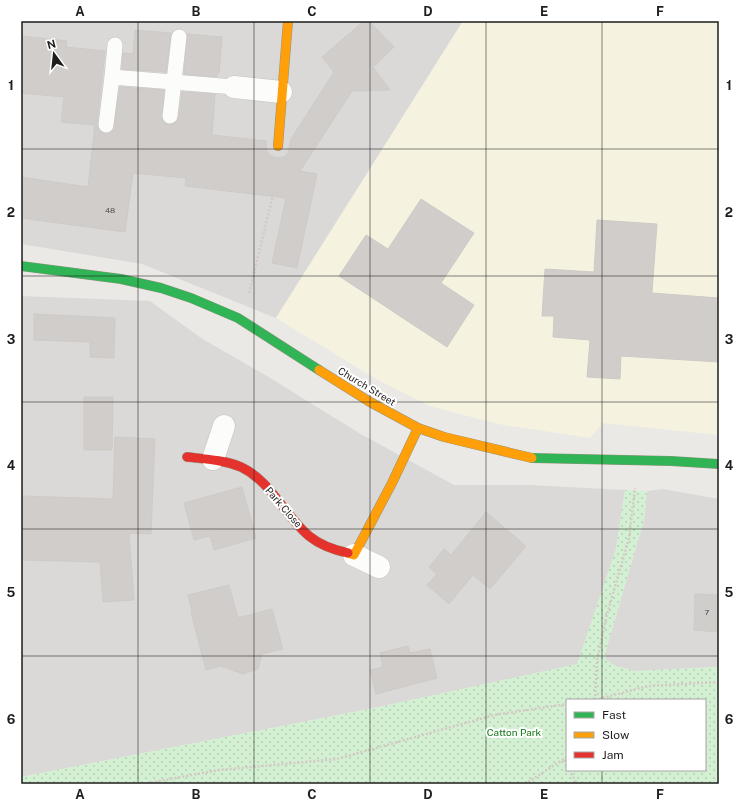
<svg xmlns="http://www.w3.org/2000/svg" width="740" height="805" font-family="'Public Sans',sans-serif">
  <defs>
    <pattern id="park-dots" width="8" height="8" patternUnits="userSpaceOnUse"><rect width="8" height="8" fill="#d3f1d2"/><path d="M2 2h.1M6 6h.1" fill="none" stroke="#b5ceb4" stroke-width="1.8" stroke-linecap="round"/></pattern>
  </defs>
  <rect width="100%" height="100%" fill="#ebe9e6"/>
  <!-- residential -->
  <g fill="#dad9d7">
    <polygon points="21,21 463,21 276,318 142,264 21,244"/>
    <polygon points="21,296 150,301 201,338 267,376 359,433 454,485 530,485 625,490 616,549 578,664 379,707 21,777"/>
    <polygon points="663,489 719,499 719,667 634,671 616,666 606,661 606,650 644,520 647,491"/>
  </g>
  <!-- education -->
  <polygon fill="#f5f3e0" points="463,21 719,21 719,435 603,423 590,438 498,424 430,406 378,380 276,318"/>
  <!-- park -->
  <path fill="url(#park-dots)" fill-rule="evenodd" d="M625 490 647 491 644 520 606 650V660L616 666 634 671 719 667V784H21V777L379 707 577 664 616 549ZM567 700H705V770H567Z"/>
  <!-- building -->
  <g fill="#d0cdca" stroke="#cecac7">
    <polygon points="364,21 369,21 394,47 373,67 390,90 352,91 300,171 317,174 297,268 272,263 286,198 185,186 186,178 133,173 125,232 21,218 21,177 88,187 95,125 61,122 64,97 21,93 21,36 67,41 66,47 105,51 97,124 101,132 109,133 113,130 120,87 164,90 162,119 169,125 177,122 179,117 182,92 215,94 212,135 266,141 267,152 271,156 277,158 284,157 288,153 291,139 334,72 322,57"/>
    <polygon points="135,30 171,33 166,72 122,69 123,53 133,54"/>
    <polygon points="187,34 222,37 219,73 217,73 217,77 184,74"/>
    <polygon points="421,199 474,233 441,283 474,305 447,347 339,276 366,235 388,249"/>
    <polygon points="597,220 657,224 652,293 719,298 719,362 621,356 620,379 587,377 590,340 553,337 554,316 542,316 545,269 594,272"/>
    <polygon points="34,314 115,318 114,358 90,357 90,342 34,340"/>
    <polygon points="84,397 113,397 112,450 84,450"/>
    <polygon points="115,437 155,439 151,534 129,533 134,600 103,602 100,562 21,560 21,496 113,499"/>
    <polygon points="242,487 256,538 214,550 210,536 194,540 184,503"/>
    <polygon points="486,512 526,546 490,589 473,575 449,604 427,585 437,574 429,567 444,549 451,555"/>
    <polygon points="229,585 238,618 272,609 283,649 262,654 258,669 243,674 221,666 206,670 191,612 192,611 188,595"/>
    <polygon points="695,594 719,595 719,632 694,630"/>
    <polygon points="408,646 410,653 430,649 437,678 376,694 370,670 383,667 380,653"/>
  </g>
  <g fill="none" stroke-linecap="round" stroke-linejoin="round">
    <!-- lane casing -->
    <g stroke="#c4c3c2" stroke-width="16">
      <g id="lane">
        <polyline points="112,77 115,45"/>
        <polyline points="170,116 179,37"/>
        <polyline points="106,125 112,77 234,87"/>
      </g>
    </g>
    <!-- street casing -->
    <g stroke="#c4c3c2" stroke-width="23">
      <g id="street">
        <polyline points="234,87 281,92"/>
        <polyline points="213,459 224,426"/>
        <polyline points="354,555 379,567"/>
      </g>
    </g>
    <!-- fast casing -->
    <g stroke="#94947f" stroke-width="10">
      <g id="fast">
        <polyline points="21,266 121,279 161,288 191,298 238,318 319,370"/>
        <polyline points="532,458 671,461 719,464"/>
      </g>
    </g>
    <!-- slow casing -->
    <g stroke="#94947f" stroke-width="10">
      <g id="slow">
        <polyline points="278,146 288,21"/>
        <polyline points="319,370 370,402 418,428 444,437 532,458"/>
        <polyline points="348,553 354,555 392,483 418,428"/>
      </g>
    </g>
    <!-- jam casing -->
    <g stroke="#94947f" stroke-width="10">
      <path id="jam" d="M187 457C205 459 224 460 241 467 271 481 284 515 309 536 320 545 334 550 348 553"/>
    </g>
    <!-- path -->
    <g stroke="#d5c7c5" stroke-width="2.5" stroke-dasharray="2 2" stroke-linecap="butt">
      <polyline points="249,293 275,187"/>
      <polyline points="595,700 597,661 606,618 629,538 635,488"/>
      <polyline points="595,700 648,686 719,682"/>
      <polyline points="564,760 567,766"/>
      <polyline points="569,770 577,784"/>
      <polyline points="143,784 219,770 337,759 494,715 567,704"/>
      <polyline points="525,784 567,757"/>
    </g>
    <!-- lane -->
    <use href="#lane" stroke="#fcfcfb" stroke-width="15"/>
    <!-- street -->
    <use href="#street" stroke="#fcfcfb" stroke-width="22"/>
    <!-- fast -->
    <use href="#fast" stroke="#30b455" stroke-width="9"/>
    <!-- slow -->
    <use href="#slow" stroke="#ff9f0a" stroke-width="9"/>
    <!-- jam -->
    <use href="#jam" stroke="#e5322d" stroke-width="9"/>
  </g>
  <!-- grid -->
  <path fill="none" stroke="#1d1d1d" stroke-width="1" stroke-opacity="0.55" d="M138 21V784M254 21V784M370 21V784M486 21V784M602 21V700M21 149H719M21 276H719M21 402H719M21 529H719M21 656H719M602 770V784"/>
  <g text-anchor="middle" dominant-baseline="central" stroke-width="4" stroke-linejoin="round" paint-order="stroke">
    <!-- number labels -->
    <g font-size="8" fill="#4a4948">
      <text x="110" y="210">48</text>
      <text x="707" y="612">7</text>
    </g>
    <!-- street labels -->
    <g font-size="10" fill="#1d1d1d" stroke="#fff">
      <text transform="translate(367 386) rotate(31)">Church Street</text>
      <text transform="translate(284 507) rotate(49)">Park Close</text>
    </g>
    <!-- park labels -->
    <g font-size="10" fill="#0f7712" stroke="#fff">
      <text x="514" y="732">Catton Park</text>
    </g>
  </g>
  <!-- border -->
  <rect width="740" height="805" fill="none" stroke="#ffffff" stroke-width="44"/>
  <!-- legend -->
  <rect x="566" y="699" width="140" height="72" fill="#ffffff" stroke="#a5a5a5"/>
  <rect x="574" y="712" width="20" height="6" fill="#30b455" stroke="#a5a5a5"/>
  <text x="602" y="719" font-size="12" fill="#1d1d1d">Fast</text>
  <rect x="574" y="732" width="20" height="6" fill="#ff9f0a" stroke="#a5a5a5"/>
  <text x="602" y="739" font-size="12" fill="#1d1d1d">Slow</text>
  <rect x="574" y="752" width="20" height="6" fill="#e5322d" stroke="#a5a5a5"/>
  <text x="602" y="759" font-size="12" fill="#1d1d1d">Jam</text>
  <!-- north arrow -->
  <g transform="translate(54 54) rotate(345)" stroke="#ffffff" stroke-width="3" paint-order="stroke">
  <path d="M0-3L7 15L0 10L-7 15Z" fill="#1d1d1d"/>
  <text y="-6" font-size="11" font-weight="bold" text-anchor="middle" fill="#1d1d1d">N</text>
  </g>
  <rect x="22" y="22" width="696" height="761" fill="none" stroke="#1d1d1d" stroke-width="1.5"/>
  <g font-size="13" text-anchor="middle" font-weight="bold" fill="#1d1d1d">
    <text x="80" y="16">A</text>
    <text x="196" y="16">B</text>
    <text x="312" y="16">C</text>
    <text x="428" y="16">D</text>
    <text x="544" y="16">E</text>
    <text x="660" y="16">F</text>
    <text x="11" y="90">1</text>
    <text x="729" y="90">1</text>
    <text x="11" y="217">2</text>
    <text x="729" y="217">2</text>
    <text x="11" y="344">3</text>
    <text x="729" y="344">3</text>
    <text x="11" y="470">4</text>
    <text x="729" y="470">4</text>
    <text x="11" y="597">5</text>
    <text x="729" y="597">5</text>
    <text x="11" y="724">6</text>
    <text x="729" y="724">6</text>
    <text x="80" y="799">A</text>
    <text x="196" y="799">B</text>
    <text x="312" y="799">C</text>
    <text x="428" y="799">D</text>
    <text x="544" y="799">E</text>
    <text x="660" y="799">F</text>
  </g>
</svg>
